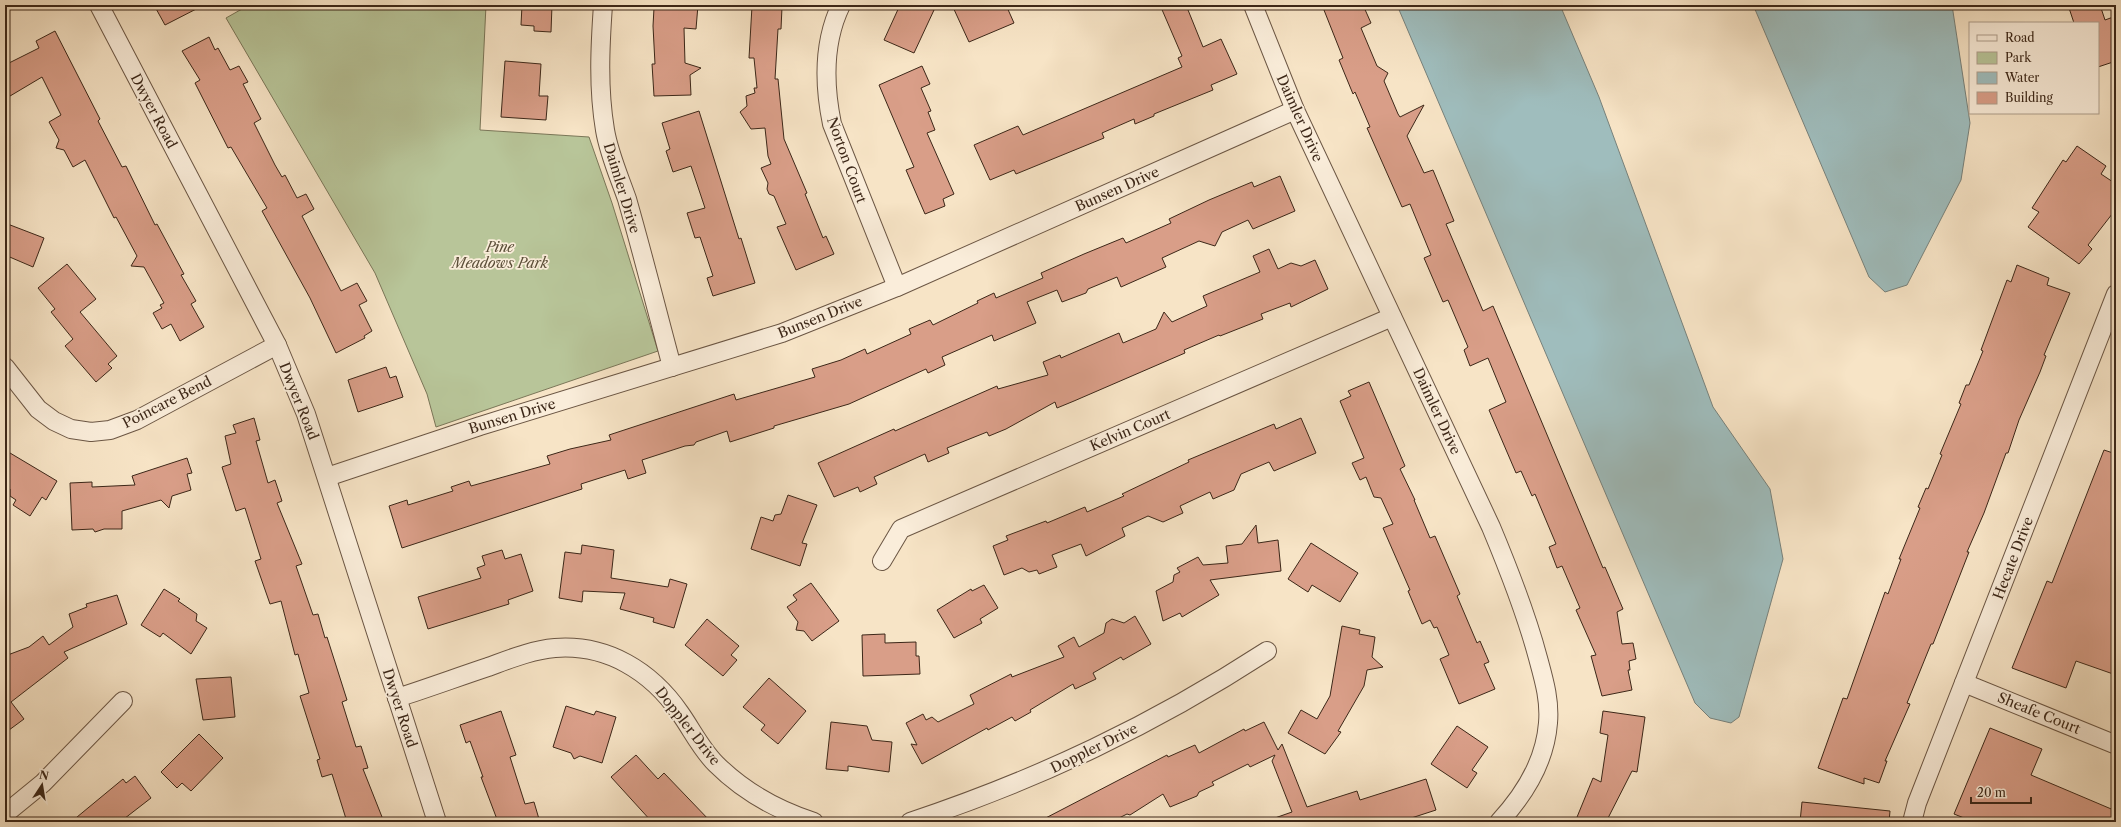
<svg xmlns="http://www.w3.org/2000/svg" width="2121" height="827" font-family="'Libre Caslon Text',serif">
  <rect width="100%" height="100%" fill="#f7e4c6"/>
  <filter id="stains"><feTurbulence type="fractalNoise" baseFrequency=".005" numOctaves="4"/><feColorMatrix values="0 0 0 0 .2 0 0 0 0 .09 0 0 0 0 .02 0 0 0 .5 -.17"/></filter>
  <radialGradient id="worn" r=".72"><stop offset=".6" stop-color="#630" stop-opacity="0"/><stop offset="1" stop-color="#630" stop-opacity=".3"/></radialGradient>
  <!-- green -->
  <polygon fill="#b8c599" stroke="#7a7658" points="249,5 486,5 480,130 589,137 612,203 658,351 436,427 427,394 375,273 226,18"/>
  <!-- water -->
  <g fill="#9fbdbd" stroke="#77817b">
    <polygon points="1397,5 1560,5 1599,97 1713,407 1770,489 1783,559 1739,717 1731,723 1710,718 1695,703"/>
    <polygon points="1751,5 1952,5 1970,123 1961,180 1907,285 1885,292 1869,277 1754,7"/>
  </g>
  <!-- building -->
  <g fill="#d99e88" stroke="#3c2718">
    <polygon points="154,5 204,5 165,25"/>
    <polygon points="522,5 552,5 551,32 534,31 534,26 521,25"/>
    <polygon points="665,5 698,5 696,29 684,28 685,63 701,68 690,75 691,95 654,96 652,64 655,64 653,26 654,8 665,9"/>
    <polygon points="900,5 922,5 934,10 914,53 884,40"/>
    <polygon points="952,5 1006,5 1014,23 969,42"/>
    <polygon points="1160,5 1186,5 1203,47 1221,39 1237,74 1211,85 1213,90 1154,114 1154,116 1135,124 1134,119 1102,133 1104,138 1016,174 1014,170 990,180 974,145 1018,126 1023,135 1182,67 1178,58 1182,56"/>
    <polygon points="1322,5 1363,5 1371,23 1361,28 1377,66 1388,73 1384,81 1398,114 1400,117 1424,105 1407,136 1424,173 1433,170 1454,221 1446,224 1483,311 1493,306 1603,568 1605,567 1623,609 1617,612 1622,644 1633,643 1636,659 1629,661 1630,670 1628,670 1632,690 1602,696 1591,656 1596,655 1576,610 1580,608 1562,566 1557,568 1549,547 1556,544 1535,494 1532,496 1521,471 1516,473 1489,410 1506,402 1488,358 1470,366 1464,350 1468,347 1448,300 1443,302 1424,258 1431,255 1410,204 1402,207 1367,128 1370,127 1355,92 1353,94 1339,60 1343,58"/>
    <polygon points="2068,5 2100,5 2105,20 2116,16 2116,61 2098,67 2098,23 2074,23"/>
    <polygon points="752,6 782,7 781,29 778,29 775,79 778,79 784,139 807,193 805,194 823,238 826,236 834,254 796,270 777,227 786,224 774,196 769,194 767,189 768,183 761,168 771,164 768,156 765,128 751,129 740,112 747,106 746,96 755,93 754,88 757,88 754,58 749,58"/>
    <polygon points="55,31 100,119 98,121 122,167 126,166 155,225 157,224 184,274 181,275 196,301 191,304 204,327 180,341 171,324 162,329 153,313 162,308 160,305 164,303 144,267 131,266 137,256 116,217 114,218 85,160 73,167 64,150 56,148 59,140 49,122 61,115 42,77 5,99 5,65 39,48 36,41"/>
    <polygon points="209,37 215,50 218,48 230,70 239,66 248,82 243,84 261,119 254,123 275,165 282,177 285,175 297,198 306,194 314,209 302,216 341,291 357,283 367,301 359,305 372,331 364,336 365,338 336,353 310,298 262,211 267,208 231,147 228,148 195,83 200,80 182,51"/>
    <polygon points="505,61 541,64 539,96 548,96 546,120 501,117"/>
    <polygon points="922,66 930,84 921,88 931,111 928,112 935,130 927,133 954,194 943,199 945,206 925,214 906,170 914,167 879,85"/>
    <polygon points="699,111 739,239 741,238 755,283 713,296 707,278 713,276 700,237 695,238 687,213 705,208 691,166 673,172 666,151 670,149 662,123"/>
    <polygon points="2077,146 2106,166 2101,174 2116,184 2116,209 2088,245 2092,249 2079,264 2028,227 2039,212 2032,208 2063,160 2066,162"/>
    <polygon points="1280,176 1295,211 1253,229 1248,220 1222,232 1215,246 1199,241 1162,258 1166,267 1121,287 1117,277 1088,289 1086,293 1062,302 1057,290 1027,302 1036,323 994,341 992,335 942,357 945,365 928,373 926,369 849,404 774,426 774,428 730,442 727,431 696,442 694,445 685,446 642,460 646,473 628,479 625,470 581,484 582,489 402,548 389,506 407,500 408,505 453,491 451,487 469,481 471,486 550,464 547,456 570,449 611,440 609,435 734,394 736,400 815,377 812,369 841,360 865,349 867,354 911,334 909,329 930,320 933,325 978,303 977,301 994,293 996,298 1043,278 1041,273 1084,254 1123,238 1126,243 1171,223 1169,219 1209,200 1252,182 1254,187"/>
    <polygon points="5,223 44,238 33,267 5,255"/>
    <polygon points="1269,249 1278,269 1291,263 1301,266 1315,260 1328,289 1291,307 1290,303 1261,314 1263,319 1220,336 1219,335 1184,350 1185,353 1074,401 1057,408 1055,402 1006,429 989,436 987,432 947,448 949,453 928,462 925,454 874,477 877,484 860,492 858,487 834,497 818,463 894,429 895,431 997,386 998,389 1048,375 1043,362 1060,355 1061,358 1119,333 1123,343 1156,329 1164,312 1172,322 1207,306 1203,296 1260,272 1253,256"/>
    <polygon points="67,264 96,299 80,312 117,356 108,364 112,368 96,382 65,346 73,339 51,312 55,309 38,288"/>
    <polygon points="2017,265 2049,278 2047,285 2070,293 2044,355 2046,356 2040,372 2019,420 2008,453 2006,453 1984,513 1967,552 1969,552 1933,644 1931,644 1907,703 1910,704 1885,761 1887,761 1879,783 1864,778 1864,784 1818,768 1843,698 1847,699 1885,592 1888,594 1901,559 1899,559 1920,508 1918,507 1926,488 1928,489 1942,455 1940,454 1961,404 1959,403 1966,385 1969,385 1983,351 1981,350 2007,280 2011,282"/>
    <polygon points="386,367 390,378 396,376 403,397 358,412 348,380"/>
    <polygon points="1369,382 1405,466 1400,469 1415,500 1414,500 1430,538 1435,536 1460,594 1457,596 1477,643 1480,641 1489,662 1484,664 1495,689 1459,704 1440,659 1449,655 1437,627 1434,628 1430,620 1422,624 1408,591 1410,590 1383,528 1393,524 1381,498 1374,497 1366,477 1360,480 1352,463 1364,458 1340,401 1351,396 1348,391"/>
    <polygon points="254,418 260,440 256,441 268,483 275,480 282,501 277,503 302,564 296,566 313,615 318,614 325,638 327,637 347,700 342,702 356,747 361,746 368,768 363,769 384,822 347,822 332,774 322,777 317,760 320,759 300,696 309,693 298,654 295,655 281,601 270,604 255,561 261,559 245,508 236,511 222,467 231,464 225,436 236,433 233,425"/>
    <polygon points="1301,418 1316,453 1274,471 1269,462 1241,474 1234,490 1213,499 1210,492 1180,506 1183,513 1163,522 1148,516 1122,528 1125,536 1086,556 1081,544 1052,555 1057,567 1039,574 1037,570 1029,572 1022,568 1004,575 993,546 1008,540 1006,536 1046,521 1047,523 1085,507 1087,512 1124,496 1122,494 1189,462 1188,460 1274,424 1276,429"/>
    <polygon points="5,450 57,481 46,500 42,497 30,516 13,505 16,500 10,496 10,489 5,486"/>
    <polygon points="2104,450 2116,454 2116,675 2076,661 2066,688 2012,668 2047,581 2052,583"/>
    <polygon points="187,458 192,473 187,474 191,490 172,496 169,508 161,500 122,511 122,529 104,529 95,532 93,529 72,530 70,483 92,482 92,487 135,485 132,476"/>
    <polygon points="788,495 817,505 802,543 807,544 800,566 751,549 761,517 773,521 775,515 781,514"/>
    <polygon points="1256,525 1258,543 1278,540 1281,571 1210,580 1219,595 1182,617 1180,613 1163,621 1156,591 1173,582 1174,575 1180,572 1177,568 1198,557 1203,565 1228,563 1226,546 1242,544"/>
    <polygon points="1311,543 1358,573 1340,602 1312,585 1308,592 1288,579"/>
    <polygon points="582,545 614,550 611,578 668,587 670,579 687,584 674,628 653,622 654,618 620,609 625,593 583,591 582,602 559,598 565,552 581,554"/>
    <polygon points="502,550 505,559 521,554 533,591 508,600 509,604 428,629 418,597 481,578 477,568 485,565 482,556"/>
    <polygon points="811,583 839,621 812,641 804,631 796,630 798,622 787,607 797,600 793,595"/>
    <polygon points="984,585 998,608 980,619 982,623 954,638 937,610 971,589 972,591"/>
    <polygon points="164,589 180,599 178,601 197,614 196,621 207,628 191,654 163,633 160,637 141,625"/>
    <polygon points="117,595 127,624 64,652 68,658 11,702 24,719 5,733 5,656 29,647 43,636 49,645 73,627 69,614 87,607 86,604"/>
    <polygon points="1135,616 1151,644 1123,660 1121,657 1093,673 1096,679 1075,689 1073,684 1030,710 1031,712 1015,721 1012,717 988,730 987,728 922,764 911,744 917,745 906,723 923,714 926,720 932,717 938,722 974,704 970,695 1011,674 1012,677 1064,657 1058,646 1074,637 1079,647 1104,633 1106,623 1112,619 1124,623"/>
    <polygon points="707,619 739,646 731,655 737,660 723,676 685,645"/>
    <polygon points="1342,626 1360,630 1359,634 1375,637 1372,657 1383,667 1367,670 1364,686 1338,731 1341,732 1325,754 1288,733 1301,710 1317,719 1330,696"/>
    <polygon points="885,634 885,643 916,642 916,656 919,656 920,674 863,676 862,635"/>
    <polygon points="231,677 235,717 203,720 196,679"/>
    <polygon points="769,678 806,711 778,744 761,730 765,725 743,707"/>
    <polygon points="566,706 594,715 596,711 616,717 602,763 580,756 574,759 571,753 553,747"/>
    <polygon points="501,711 516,755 510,757 525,804 534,802 539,819 531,822 498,822 481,777 483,777 470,741 466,743 460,725"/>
    <polygon points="1603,711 1645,717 1637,772 1632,771 1606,822 1575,822 1593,778 1601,782 1608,735 1600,733"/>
    <polygon points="831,722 867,726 872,740 892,742 889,772 848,766 848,771 826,769"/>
    <polygon points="1264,722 1278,750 1282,744 1307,807 1357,791 1360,800 1426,779 1436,810 1399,822 1272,822 1272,819 1292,812 1272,761 1275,755 1250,767 1248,764 1212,782 1214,785 1199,792 1197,796 1170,807 1163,794 1130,815 1127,814 1111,822 1038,822 1167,755 1168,757 1195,745 1199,753 1244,729 1245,731"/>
    <polygon points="1457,726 1488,747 1472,770 1477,773 1467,788 1431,764"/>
    <polygon points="1990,728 2042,749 2031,775 2116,811 2116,822 1974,822 1954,814"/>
    <polygon points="199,734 223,758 191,791 182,783 177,788 161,772"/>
    <polygon points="636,755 658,779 664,773 711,822 652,822 611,777"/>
    <polygon points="135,776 151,798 120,822 71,822 123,779 126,783"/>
    <polygon points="1802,802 1890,811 1889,822 1800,822"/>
  </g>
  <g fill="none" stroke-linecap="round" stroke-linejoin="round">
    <!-- minor casing -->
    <g stroke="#6b5644" stroke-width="20">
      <g id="minor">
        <polyline points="99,5 277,345 306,414 437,822"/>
        <path d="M603 5C600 47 598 88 605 130 609 154 619 176 627 199 643 255 657 311 672 367"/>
        <path d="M841 5C823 42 824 85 832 124L897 287"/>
        <path d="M1253 5 1295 110 1491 527C1509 570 1526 613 1538 658 1544 680 1550 700 1548 723 1545 762 1525 794 1499 822"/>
        <polyline points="5,367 38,409 54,421 71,429 91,432 110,430 137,420 277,345"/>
        <polyline points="327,477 480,426 782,333 897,287 1295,110"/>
        <polyline points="882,561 901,529 1392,317"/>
        <polyline points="1964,683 2114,744"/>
        <path d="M397 698C428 688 458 677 488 667 510 659 532 650 555 648 607 644 651 671 680 713 692 730 701 749 716 764 744 792 777 810 814 822"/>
        <polyline points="5,814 43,783 123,701"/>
        <path d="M910 822C1039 779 1153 725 1267 651"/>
        <polyline points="1912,822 1917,803 2116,294"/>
      </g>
    </g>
    <!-- minor -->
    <use href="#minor" stroke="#faedda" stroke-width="18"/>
  </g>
  <g text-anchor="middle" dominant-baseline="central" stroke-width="3.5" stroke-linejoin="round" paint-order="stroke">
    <!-- street labels -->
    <g font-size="14" fill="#3c2718" stroke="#faedda">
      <text transform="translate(154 111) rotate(62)">Dwyer Road</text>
      <text transform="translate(1300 118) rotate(66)">Daimler Drive</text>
      <text transform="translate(847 160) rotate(70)">Norton Court</text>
      <text transform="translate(622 188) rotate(73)">Daimler Drive</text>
      <text transform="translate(1117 189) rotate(-24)">Bunsen Drive</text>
      <text transform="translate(820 317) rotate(-22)">Bunsen Drive</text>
      <text transform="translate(299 401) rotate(68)">Dwyer Road</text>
      <text transform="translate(167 402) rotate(-27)">Poincare Bend</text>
      <text transform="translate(1437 411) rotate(65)">Daimler Drive</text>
      <text transform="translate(512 416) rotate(-17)">Bunsen Drive</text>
      <text transform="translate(1130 430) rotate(-23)">Kelvin Court</text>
      <text transform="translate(2013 558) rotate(-69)">Hecate Drive</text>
      <text transform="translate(400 708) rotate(72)">Dwyer Road</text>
      <text transform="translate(2039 713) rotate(22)">Sheafe Court</text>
      <text transform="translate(688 726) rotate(52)">Doppler Drive</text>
      <text transform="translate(1094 748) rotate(-26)">Doppler Drive</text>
    </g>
    <!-- park labels -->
    <g font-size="14" font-style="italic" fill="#5b4e38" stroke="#faedda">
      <text x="500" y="247">Pine<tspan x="500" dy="16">Meadows Park</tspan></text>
    </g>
  </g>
  <!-- margin -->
  <rect width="2121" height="827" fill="none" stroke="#f7e4c6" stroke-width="20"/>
  <rect x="6" y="6" width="2109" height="815" fill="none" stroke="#3c2718" stroke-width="2"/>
  <rect x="10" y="10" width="2101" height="807" fill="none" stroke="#3c2718"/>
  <!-- legend -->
  <rect x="1969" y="22" width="130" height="92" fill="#faedda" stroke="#ae9e8c"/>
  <rect x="1977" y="35" width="20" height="6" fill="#faedda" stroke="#ae9e8c"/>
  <text x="2005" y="42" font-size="12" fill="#3c2718">Road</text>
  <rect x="1977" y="52" width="20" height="12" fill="#b8c599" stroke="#ae9e8c"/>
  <text x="2005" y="62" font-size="12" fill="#3c2718">Park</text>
  <rect x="1977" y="72" width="20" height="12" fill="#9fbdbd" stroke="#ae9e8c"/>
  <text x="2005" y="82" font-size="12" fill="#3c2718">Water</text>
  <rect x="1977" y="92" width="20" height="12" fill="#d99e88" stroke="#ae9e8c"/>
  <text x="2005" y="102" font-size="12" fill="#3c2718">Building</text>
  <!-- north arrow -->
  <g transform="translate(42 785) rotate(12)" stroke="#faedda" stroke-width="3" paint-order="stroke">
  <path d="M0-3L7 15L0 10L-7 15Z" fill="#3c2718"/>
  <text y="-6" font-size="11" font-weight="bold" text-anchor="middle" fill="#3c2718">N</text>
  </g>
  <!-- scale -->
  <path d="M1971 797v6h60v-6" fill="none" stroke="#3c2718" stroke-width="2"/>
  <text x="1977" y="797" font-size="12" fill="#3c2718" stroke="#faedda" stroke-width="3" paint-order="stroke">20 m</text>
  <rect width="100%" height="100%" filter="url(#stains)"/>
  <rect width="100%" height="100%" fill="url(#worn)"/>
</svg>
